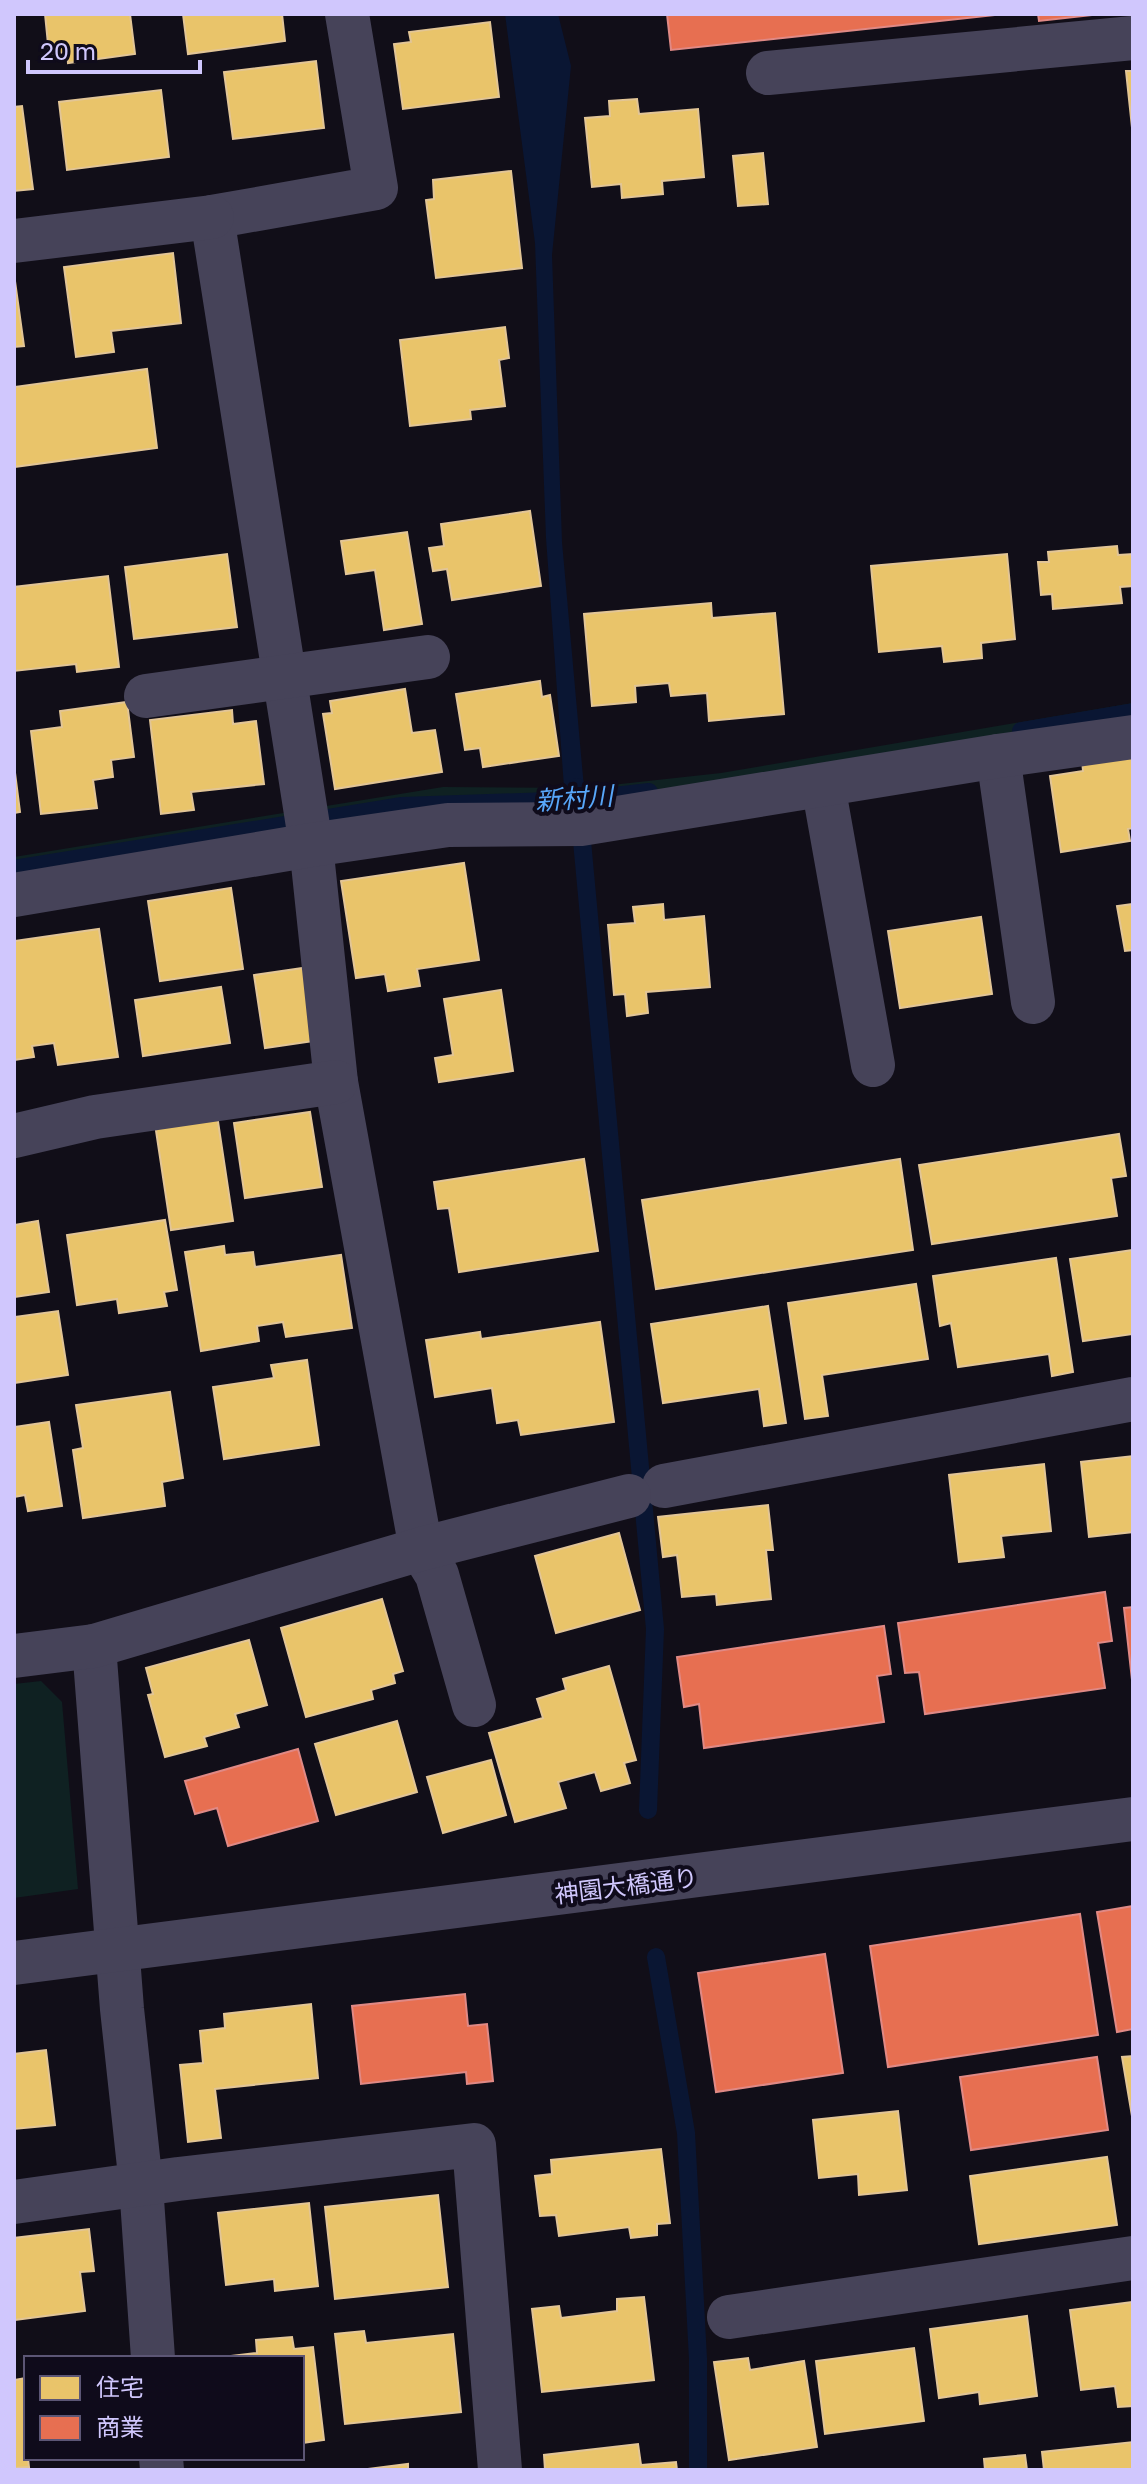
<svg xmlns="http://www.w3.org/2000/svg" width="1147" height="2484" font-family="'Golos Text','Noto Sans JP',sans-serif">
  <rect width="100%" height="100%" fill="#110e18"/>
  <!-- green -->
  <g fill="#0f2122">
    <polygon points="1133,703 1133,726 14,882 14,857 443,787 584,788 721,773"/>
    <polygon points="41,1681 62,1702 78,1889 14,1898 14,1684"/>
  </g>
  <!-- water -->
  <polygon fill="#0a1633" points="505,14 558,14 571,66 552,255 562,542 584,788 564,787 546,538 535,243"/>
  <!-- homes -->
  <g fill="#e9c46a" stroke="#e2c596" stroke-width="2">
    <polygon points="45,14 130,14 135,54 68,63 67,52 49,54"/>
    <polygon points="183,14 282,14 285,41 188,54"/>
    <polygon points="490,22 499,97 403,109 394,44 411,42 409,32"/>
    <polygon points="316,61 324,128 233,139 224,72"/>
    <polygon points="1126,71 1133,71 1133,137"/>
    <polygon points="161,90 169,157 67,170 59,102"/>
    <polygon points="637,99 639,114 698,109 704,177 662,181 663,194 622,198 621,184 592,187 585,118 610,116 609,101"/>
    <polygon points="22,106 33,189 14,191 14,107"/>
    <polygon points="763,153 768,204 738,206 733,156"/>
    <polygon points="511,171 522,268 436,278 426,200 434,199 433,180"/>
    <polygon points="173,253 181,323 111,331 114,352 76,357 64,267"/>
    <polygon points="14,274 24,346 14,347"/>
    <polygon points="505,327 509,358 499,360 505,406 470,410 471,419 410,426 400,340"/>
    <polygon points="147,369 157,448 14,467 14,387"/>
    <polygon points="530,511 541,586 452,600 447,569 433,571 429,548 444,546 441,524"/>
    <polygon points="407,532 422,624 384,630 375,570 346,574 341,541"/>
    <polygon points="1117,546 1118,555 1133,554 1133,586 1120,587 1122,603 1053,609 1052,594 1041,595 1038,562 1049,562 1048,552"/>
    <polygon points="227,554 237,627 134,639 125,567"/>
    <polygon points="1007,554 1015,639 981,643 982,658 944,662 942,646 879,652 871,566"/>
    <polygon points="108,576 119,667 77,672 76,664 14,671 14,587"/>
    <polygon points="711,603 712,618 775,613 784,714 709,721 707,693 671,696 669,683 635,686 636,702 592,706 584,614"/>
    <polygon points="540,681 542,697 550,695 559,756 483,767 480,748 465,750 456,694"/>
    <polygon points="405,689 412,733 435,730 442,772 335,789 323,714 332,713 330,701"/>
    <polygon points="127,702 134,757 111,760 113,777 93,780 97,808 41,814 31,731 62,727 60,711"/>
    <polygon points="232,710 233,724 256,721 264,784 191,792 194,810 161,814 150,720"/>
    <polygon points="1133,753 1133,828 1128,829 1130,841 1061,852 1050,776 1083,771 1082,760"/>
    <polygon points="14,765 20,812 14,813"/>
    <polygon points="464,863 479,960 417,969 420,986 388,991 385,974 356,978 341,881"/>
    <polygon points="231,888 243,969 160,981 148,901"/>
    <polygon points="663,904 664,920 704,916 710,987 646,992 648,1013 627,1016 625,994 614,995 608,925 635,923 633,907"/>
    <polygon points="1133,904 1133,950 1125,951 1117,906"/>
    <polygon points="981,917 992,994 900,1008 888,931"/>
    <polygon points="99,929 118,1057 58,1065 54,1043 32,1046 34,1057 14,1060 14,941"/>
    <polygon points="303,968 314,1041 265,1048 254,975"/>
    <polygon points="221,987 230,1043 143,1056 135,1000"/>
    <polygon points="501,990 513,1071 439,1082 435,1058 453,1055 444,999"/>
    <polygon points="310,1112 322,1187 245,1198 234,1123"/>
    <polygon points="217,1115 233,1221 171,1230 155,1124"/>
    <polygon points="1119,1134 1126,1176 1111,1178 1117,1216 932,1244 919,1165"/>
    <polygon points="584,1159 598,1251 459,1272 449,1208 438,1209 434,1182"/>
    <polygon points="900,1159 913,1250 656,1289 642,1200"/>
    <polygon points="165,1220 177,1290 164,1292 167,1306 119,1313 117,1299 77,1305 67,1235"/>
    <polygon points="38,1221 49,1292 14,1297 14,1225"/>
    <polygon points="224,1246 225,1255 253,1252 255,1267 341,1255 352,1328 286,1337 283,1322 257,1326 259,1341 201,1351 185,1252"/>
    <polygon points="1133,1250 1133,1334 1083,1341 1070,1259"/>
    <polygon points="1056,1258 1073,1372 1052,1376 1049,1354 958,1367 951,1323 940,1326 933,1276"/>
    <polygon points="916,1284 928,1359 822,1375 828,1416 805,1419 788,1303"/>
    <polygon points="768,1306 786,1423 764,1426 759,1389 663,1403 651,1324"/>
    <polygon points="58,1311 68,1375 14,1383 14,1317"/>
    <polygon points="600,1322 614,1422 521,1435 518,1420 497,1423 492,1388 435,1397 426,1340 480,1332 481,1339"/>
    <polygon points="307,1360 319,1445 224,1459 213,1387 274,1378 271,1365"/>
    <polygon points="170,1392 183,1478 162,1482 165,1506 83,1518 73,1450 83,1448 76,1405"/>
    <polygon points="49,1422 62,1506 28,1511 25,1495 14,1497 14,1427"/>
    <polygon points="1133,1456 1133,1532 1089,1537 1081,1462"/>
    <polygon points="1044,1464 1051,1531 1001,1536 1004,1557 959,1562 949,1475"/>
    <polygon points="768,1505 773,1550 766,1550 771,1599 717,1605 716,1594 682,1597 677,1555 663,1557 658,1517"/>
    <polygon points="619,1533 640,1610 556,1633 535,1556"/>
    <polygon points="382,1599 403,1671 393,1674 395,1683 371,1690 373,1699 306,1717 281,1628"/>
    <polygon points="249,1640 267,1705 235,1714 239,1727 204,1737 207,1746 165,1757 148,1695 153,1694 146,1668"/>
    <polygon points="609,1666 636,1760 624,1763 630,1783 601,1791 595,1772 558,1782 566,1808 515,1822 489,1733 543,1718 537,1699 566,1690 563,1679"/>
    <polygon points="397,1721 417,1792 336,1815 315,1744"/>
    <polygon points="491,1760 506,1815 443,1833 427,1777"/>
    <polygon points="311,2004 318,2078 215,2089 221,2138 188,2142 180,2065 203,2063 200,2031 225,2028 224,2014"/>
    <polygon points="46,2050 55,2125 14,2129 14,2054"/>
    <polygon points="1133,2056 1133,2122 1122,2057"/>
    <polygon points="898,2111 907,2190 859,2195 858,2174 819,2178 813,2120"/>
    <polygon points="661,2149 670,2223 657,2224 657,2235 631,2238 629,2227 559,2236 556,2215 540,2216 535,2176 552,2174 551,2160"/>
    <polygon points="1107,2157 1117,2225 979,2244 970,2176"/>
    <polygon points="438,2195 448,2287 335,2299 325,2207"/>
    <polygon points="309,2203 318,2286 275,2291 274,2279 226,2285 218,2213"/>
    <polygon points="89,2229 94,2271 80,2272 85,2311 14,2320 14,2238"/>
    <polygon points="644,2297 654,2380 542,2392 532,2309 559,2306 561,2318 617,2311 617,2299"/>
    <polygon points="1133,2302 1133,2406 1118,2407 1115,2386 1081,2390 1070,2310"/>
    <polygon points="1027,2316 1037,2396 980,2404 979,2392 939,2398 930,2329"/>
    <polygon points="364,2331 366,2343 453,2334 461,2412 345,2424 335,2334"/>
    <polygon points="292,2337 294,2349 313,2347 324,2440 302,2443 302,2358 214,2358 257,2353 256,2340"/>
    <polygon points="914,2348 924,2421 825,2434 816,2361"/>
    <polygon points="748,2358 750,2370 804,2361 817,2447 729,2460 714,2362"/>
    <polygon points="26,2378 26,2458 28,2458 29,2467 14,2468 14,2380"/>
    <polygon points="1133,2442 1133,2470 1044,2470 1042,2452"/>
    <polygon points="638,2444 641,2465 676,2462 677,2470 545,2470 544,2455"/>
    <polygon points="1025,2455 1027,2470 985,2470 984,2459"/>
    <polygon points="408,2464 408,2470 360,2470"/>
  </g>
  <!-- shops -->
  <g fill="#e76f51" stroke="#e08985" stroke-width="2">
    <polygon points="667,14 1004,14 671,50"/>
    <polygon points="1038,14 1101,14 1039,21"/>
    <polygon points="1105,1592 1112,1641 1098,1643 1105,1688 925,1714 919,1672 905,1673 898,1623"/>
    <polygon points="1133,1607 1133,1689 1124,1608"/>
    <polygon points="884,1626 891,1674 877,1676 884,1722 704,1748 699,1704 684,1707 677,1657"/>
    <polygon points="298,1749 318,1821 228,1846 217,1808 195,1814 185,1781"/>
    <polygon points="1133,1906 1133,2029 1117,2032 1097,1912"/>
    <polygon points="1080,1914 1098,2035 888,2067 870,1946"/>
    <polygon points="825,1954 843,2073 716,2092 698,1973"/>
    <polygon points="465,1994 468,2026 487,2024 493,2081 467,2084 466,2072 361,2084 352,2006"/>
    <polygon points="1097,2057 1108,2130 971,2150 960,2077"/>
  </g>
  <g fill="none" stroke-linecap="round" stroke-linejoin="round">
    <!-- stream -->
    <g stroke="#0a1633" stroke-width="18">
      <polyline points="1021,731 1133,712"/>
      <polyline points="577,787 655,1629 648,1810"/>
      <polyline points="14,869 402,806 579,800 649,792"/>
      <polyline points="656,1957 686,2133 698,2359 698,2470"/>
    </g>
    <!-- minor -->
    <g stroke="#464359" stroke-width="44">
      <polyline points="347,14 376,188 212,217 311,845 336,1082 421,1549 437,1575 474,1705"/>
      <polyline points="768,73 1133,38"/>
      <polyline points="14,241 212,217"/>
      <polyline points="146,696 428,657"/>
      <polyline points="998,756 1033,1002"/>
      <polyline points="823,785 873,1065"/>
      <polyline points="14,895 311,845 448,825 581,824 998,756 1133,737"/>
      <polyline points="14,1136 95,1117 336,1082"/>
      <polyline points="664,1486 1133,1399"/>
      <polyline points="94,1646 122,2009 141,2185 153,2358"/>
      <polyline points="14,1656 94,1646 421,1549 629,1496"/>
      <polyline points="14,1963 1133,1819"/>
      <polyline points="14,2202 178,2179 474,2145 500,2470"/>
      <polyline points="729,2317 1133,2258"/>
      <polyline points="161,2458 162,2470"/>
    </g>
  </g>
  <g text-anchor="middle" dominant-baseline="central" stroke-width="8" stroke-linejoin="round" paint-order="stroke">
    <!-- street labels -->
    <g font-size="24" fill="#d0c7fd" stroke="#0f0b1b">
      <text transform="translate(626 1885) rotate(-7)">神園大橋通り</text>
    </g>
    <!-- water labels -->
    <g font-size="26" font-style="italic" fill="#58a7fa" stroke="#0f0b1b">
      <text transform="translate(574 798) rotate(-4)">新村川</text>
    </g>
  </g>
  <!-- border -->
  <rect width="1147" height="2484" fill="none" stroke="#d0c7fd" stroke-width="32"/>
  <!-- legend -->
  <rect x="24" y="2356" width="280" height="104" fill="#0f0b1b" stroke="#5c5675" stroke-width="2"/>
  <rect x="40" y="2376" width="40" height="24" fill="#e9c46a" stroke="#5c5675" stroke-width="2"/>
  <text x="96" y="2396" font-size="24" fill="#d0c7fd">住宅</text>
  <rect x="40" y="2416" width="40" height="24" fill="#e76f51" stroke="#5c5675" stroke-width="2"/>
  <text x="96" y="2436" font-size="24" fill="#d0c7fd">商業</text>
  <!-- scale -->
  <path d="M28 60v12h172v-12" fill="none" stroke="#d0c7fd" stroke-width="4"/>
  <text x="40" y="60" font-size="24" fill="#d0c7fd" stroke="#0f0b1b" stroke-width="6" paint-order="stroke">20 m</text>
</svg>
